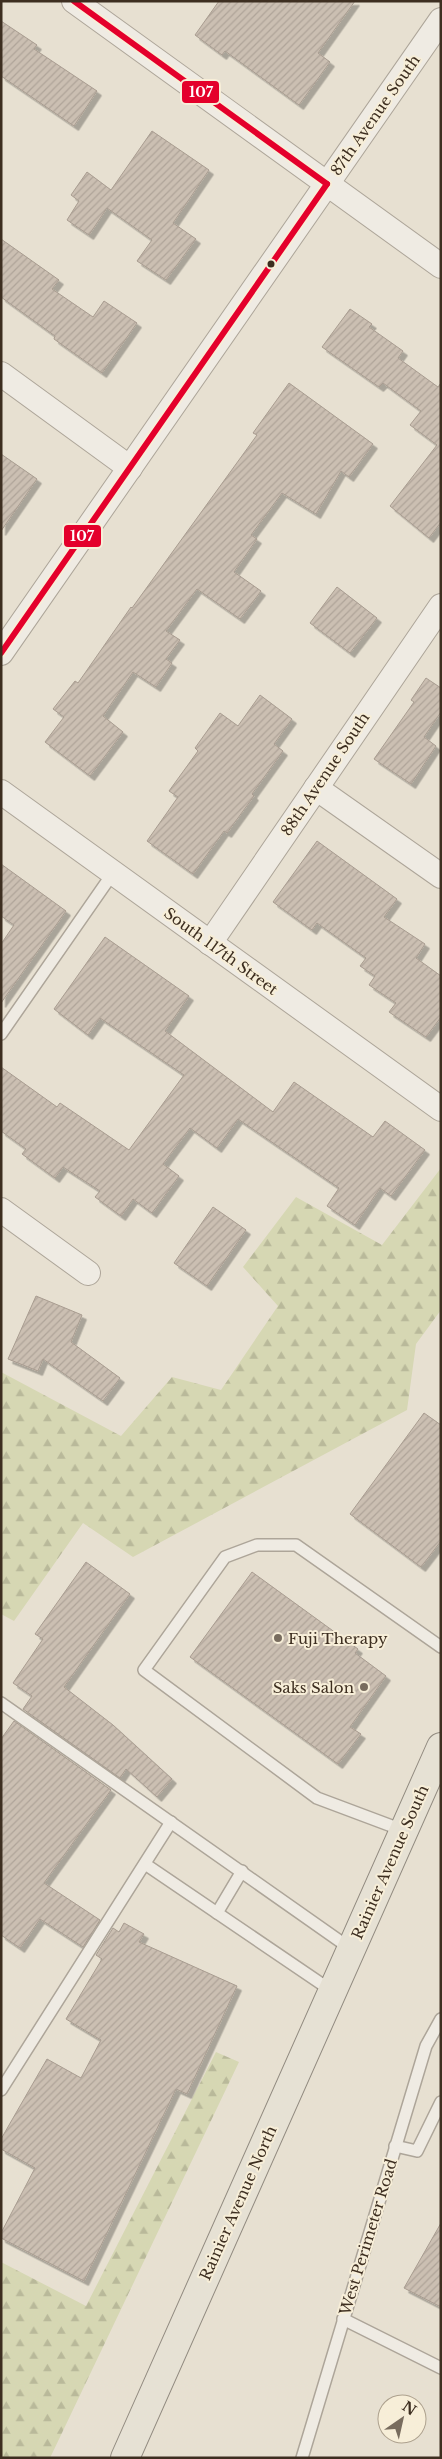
<svg xmlns="http://www.w3.org/2000/svg" width="442" height="2459" font-family="'Libre Baskerville',serif">
  <defs>
    <pattern id="forest-firs" width="22" height="20" patternUnits="userSpaceOnUse" patternTransform="scale(1.25)"><rect width="22" height="20" fill="#d6d7b3"/><path d="M5 1l3.5 6h-7zM16 11l3.5 6h-7z" fill="#b9b99a"/></pattern>
    <pattern id="building-hatch" width="6" height="6" patternUnits="userSpaceOnUse" patternTransform="scale(1.25)"><rect width="6" height="6" fill="#cbbfb2"/><path d="M-1 1l2-2M0 6l6-6M5 7l2-2" fill="none" stroke="#afa499"/></pattern>
    <filter id="shadow"><feDropShadow dx="4.5" dy="4.5" stdDeviation="0" flood-color="#0004"/></filter>
  </defs>
  <rect width="100%" height="100%" fill="#e7e0d1"/>
  <!-- forest -->
  <g fill="url(#forest-firs)">
    <polygon points="441,1168 441,1310 416,1344 407,1410 133,1557 83,1523 14,1621 1,1614 1,1372 121,1436 172,1377 221,1390 278,1306 243,1267 296,1197 382,1245"/>
    <polygon points="216,2052 239,2062 50,2458 1,2458 1,2262 86,2306"/>
  </g>
  <!-- building -->
  <g fill="url(#building-hatch)" stroke="#a89c90" filter="url(#shadow)">
    <polygon points="219,1 355,1 318,53 330,62 299,105 225,51 222,55 195,35"/>
    <polygon points="1,21 37,45 34,49 97,91 74,126 1,76"/>
    <polygon points="152,131 209,170 173,223 196,239 166,280 137,261 152,240 107,208 89,235 67,220 79,201 71,195 87,172 111,190"/>
    <polygon points="1,239 59,280 52,289 93,317 104,301 137,323 102,373 54,339 55,336 1,297"/>
    <polygon points="350,309 372,324 369,327 403,351 398,358 438,387 441,383 441,522 429,538 390,506 437,445 410,425 421,411 383,383 379,387 322,347"/>
    <polygon points="289,383 373,444 349,477 341,471 316,514 282,493 251,535 257,539 234,572 261,591 240,619 197,589 166,631 180,640 166,659 172,663 156,687 133,672 103,716 123,732 90,776 45,742 64,717 53,709 75,681 78,683 131,607 132,608 257,435 253,433"/>
    <polygon points="1,454 37,479 1,531"/>
    <polygon points="337,587 377,618 350,653 310,623"/>
    <polygon points="426,678 441,688 441,712 424,737 436,746 411,784 374,759 414,702 411,700"/>
    <polygon points="260,695 292,719 274,744 283,751 252,794 254,796 227,833 224,831 193,874 147,841 178,797 169,791 198,751 195,748 220,713 238,726"/>
    <polygon points="317,841 397,899 384,917 425,944 416,958 441,976 441,1017 426,1037 389,1012 396,1003 369,985 375,976 360,966 366,958 317,923 312,930 273,902"/>
    <polygon points="1,864 66,911 1,1003 1,944 14,925 1,916"/>
    <polygon points="105,937 189,996 165,1031 273,1112 294,1082 373,1137 385,1121 425,1150 391,1196 380,1188 355,1225 327,1206 339,1188 238,1119 217,1148 190,1128 163,1164 179,1176 152,1213 133,1199 121,1216 95,1197 100,1191 63,1167 55,1178 22,1154 26,1149 1,1131 1,1067 57,1107 60,1103 129,1150 184,1075 100,1018 88,1035 54,1009"/>
    <polygon points="213,1207 246,1230 207,1286 174,1263"/>
    <polygon points="36,1296 82,1315 71,1342 120,1378 103,1401 43,1359 38,1371 8,1359"/>
    <polygon points="424,1413 441,1425 441,1541 421,1567 350,1514"/>
    <polygon points="86,1562 130,1594 64,1687 113,1725 172,1779 157,1797 126,1769 120,1778 23,1709 32,1696 13,1683 43,1639 35,1634"/>
    <polygon points="252,1572 358,1649 355,1653 386,1676 350,1727 361,1734 338,1764 190,1657"/>
    <polygon points="14,1721 111,1790 44,1883 100,1920 83,1947 40,1919 20,1948 1,1935 1,1739"/>
    <polygon points="124,1923 144,1934 139,1942 237,1986 187,2094 176,2089 84,2281 1,2238 1,2233 35,2168 1,2149 1,2139 47,2059 81,2078 101,2040 66,2019 102,1959 96,1955 113,1928 119,1932"/>
    <polygon points="441,2223 441,2307 404,2288"/>
  </g>
  <g fill="none" stroke-linecap="round" stroke-linejoin="round">
    <!-- lane casing -->
    <g stroke="#ada599" stroke-width="14">
      <g id="lane">
        <polyline points="1,1034 113,873"/>
        <polyline points="1,1703 351,1949"/>
        <polyline points="405,1831 317,1798 144,1670 225,1557 257,1545 296,1545 441,1647"/>
        <polyline points="145,1864 332,1991"/>
        <polyline points="217,1913 242,1871"/>
        <polyline points="1,2090 171,1822"/>
        <polyline points="395,2146 417,2151 441,2102"/>
        <polyline points="343,2319 441,2368"/>
        <polyline points="302,2458 426,2046 441,2019"/>
      </g>
    </g>
    <!-- street casing -->
    <g stroke="#ada599" stroke-width="26">
      <g id="street">
        <polyline points="74,1 441,266"/>
        <polyline points="1,374 130,468"/>
        <polyline points="1,653 441,20"/>
        <polyline points="316,788 441,876"/>
        <polyline points="1,792 441,1109"/>
        <polyline points="210,943 441,606"/>
        <polyline points="1,1210 88,1273"/>
      </g>
    </g>
    <!-- primary casing -->
    <g stroke="#928b80" stroke-width="30">
      <polyline id="primary" points="125,2458 441,1747"/>
    </g>
    <!-- lane -->
    <use href="#lane" stroke="#efebe3" stroke-width="11"/>
    <!-- street -->
    <use href="#street" stroke="#efebe3" stroke-width="24"/>
    <!-- primary -->
    <use href="#primary" stroke="#e6e1d4" stroke-width="28"/>
    <!-- bus-1 casing -->
    <g stroke="#f7eed8" stroke-width="10">
      <g id="bus-1">
        <polyline points="74,1 327,184"/>
        <polyline points="1,653 327,184"/>
      </g>
    </g>
    <!-- bus-1 -->
    <use href="#bus-1" stroke="#e4002b" stroke-width="6"/>
  </g>
  <!-- markers -->
  <circle fill="#3d2e20" stroke="#f7eed8" stroke-width="2" cx="271" cy="264" r="4.5"/>
  <g fill="#786c5e" stroke="#f7eed8" stroke-width="2">
    <circle cx="278" cy="1638" r="5"/>
    <circle cx="364" cy="1687" r="5"/>
  </g>
  <g text-anchor="middle" dominant-baseline="central" stroke-width="4" stroke-linejoin="round" paint-order="stroke">
    <!-- street labels -->
    <g font-size="15" fill="#3d2e20" stroke="#f7eed8">
      <text transform="translate(375 115) rotate(-55)">87th Avenue South</text>
      <text transform="translate(325 774) rotate(-56)">88th Avenue South</text>
      <text transform="translate(221 951) rotate(36)">South 117th Street</text>
      <text transform="translate(390 1862) rotate(-66)">Rainier Avenue South</text>
      <text transform="translate(238 2203) rotate(-66)">Rainier Avenue North</text>
      <text transform="translate(368 2237) rotate(-73)">West Perimeter Road</text>
    </g>
    <!-- poi labels -->
    <g font-size="15" fill="#3d2e20" stroke="#f7eed8" text-anchor="start">
      <text x="288" y="1638">Fuji Therapy</text>
      <text x="354" y="1687" text-anchor="end">Saks Salon</text>
    </g>
  </g>
  <g stroke="#f7eed8" stroke-width="2">
    <rect x="181" y="80" width="39" height="24" rx="5" fill="#e4002b"/>
    <rect x="63" y="524" width="39" height="24" rx="5" fill="#e4002b"/>
  </g>
  <g font-size="14" text-anchor="middle" font-weight="bold" fill="#fff">
    <text x="201" y="97">107</text>
    <text x="82" y="541">107</text>
  </g>
  <!-- border -->
  <rect width="442" height="2459" fill="none" stroke="#3d2e20" stroke-width="5"/>
  <!-- north arrow -->
  <g transform="translate(402 2419) rotate(34)"><circle r="24" fill="#f7eed8" stroke="#ada18e"/>
  <path d="M0-4L9 19L0 12L-9 19Z" fill="#786c5e"/>
  <text y="-8" font-size="14" font-weight="bold" text-anchor="middle" fill="#3d2e20">N</text>
  </g>
</svg>
